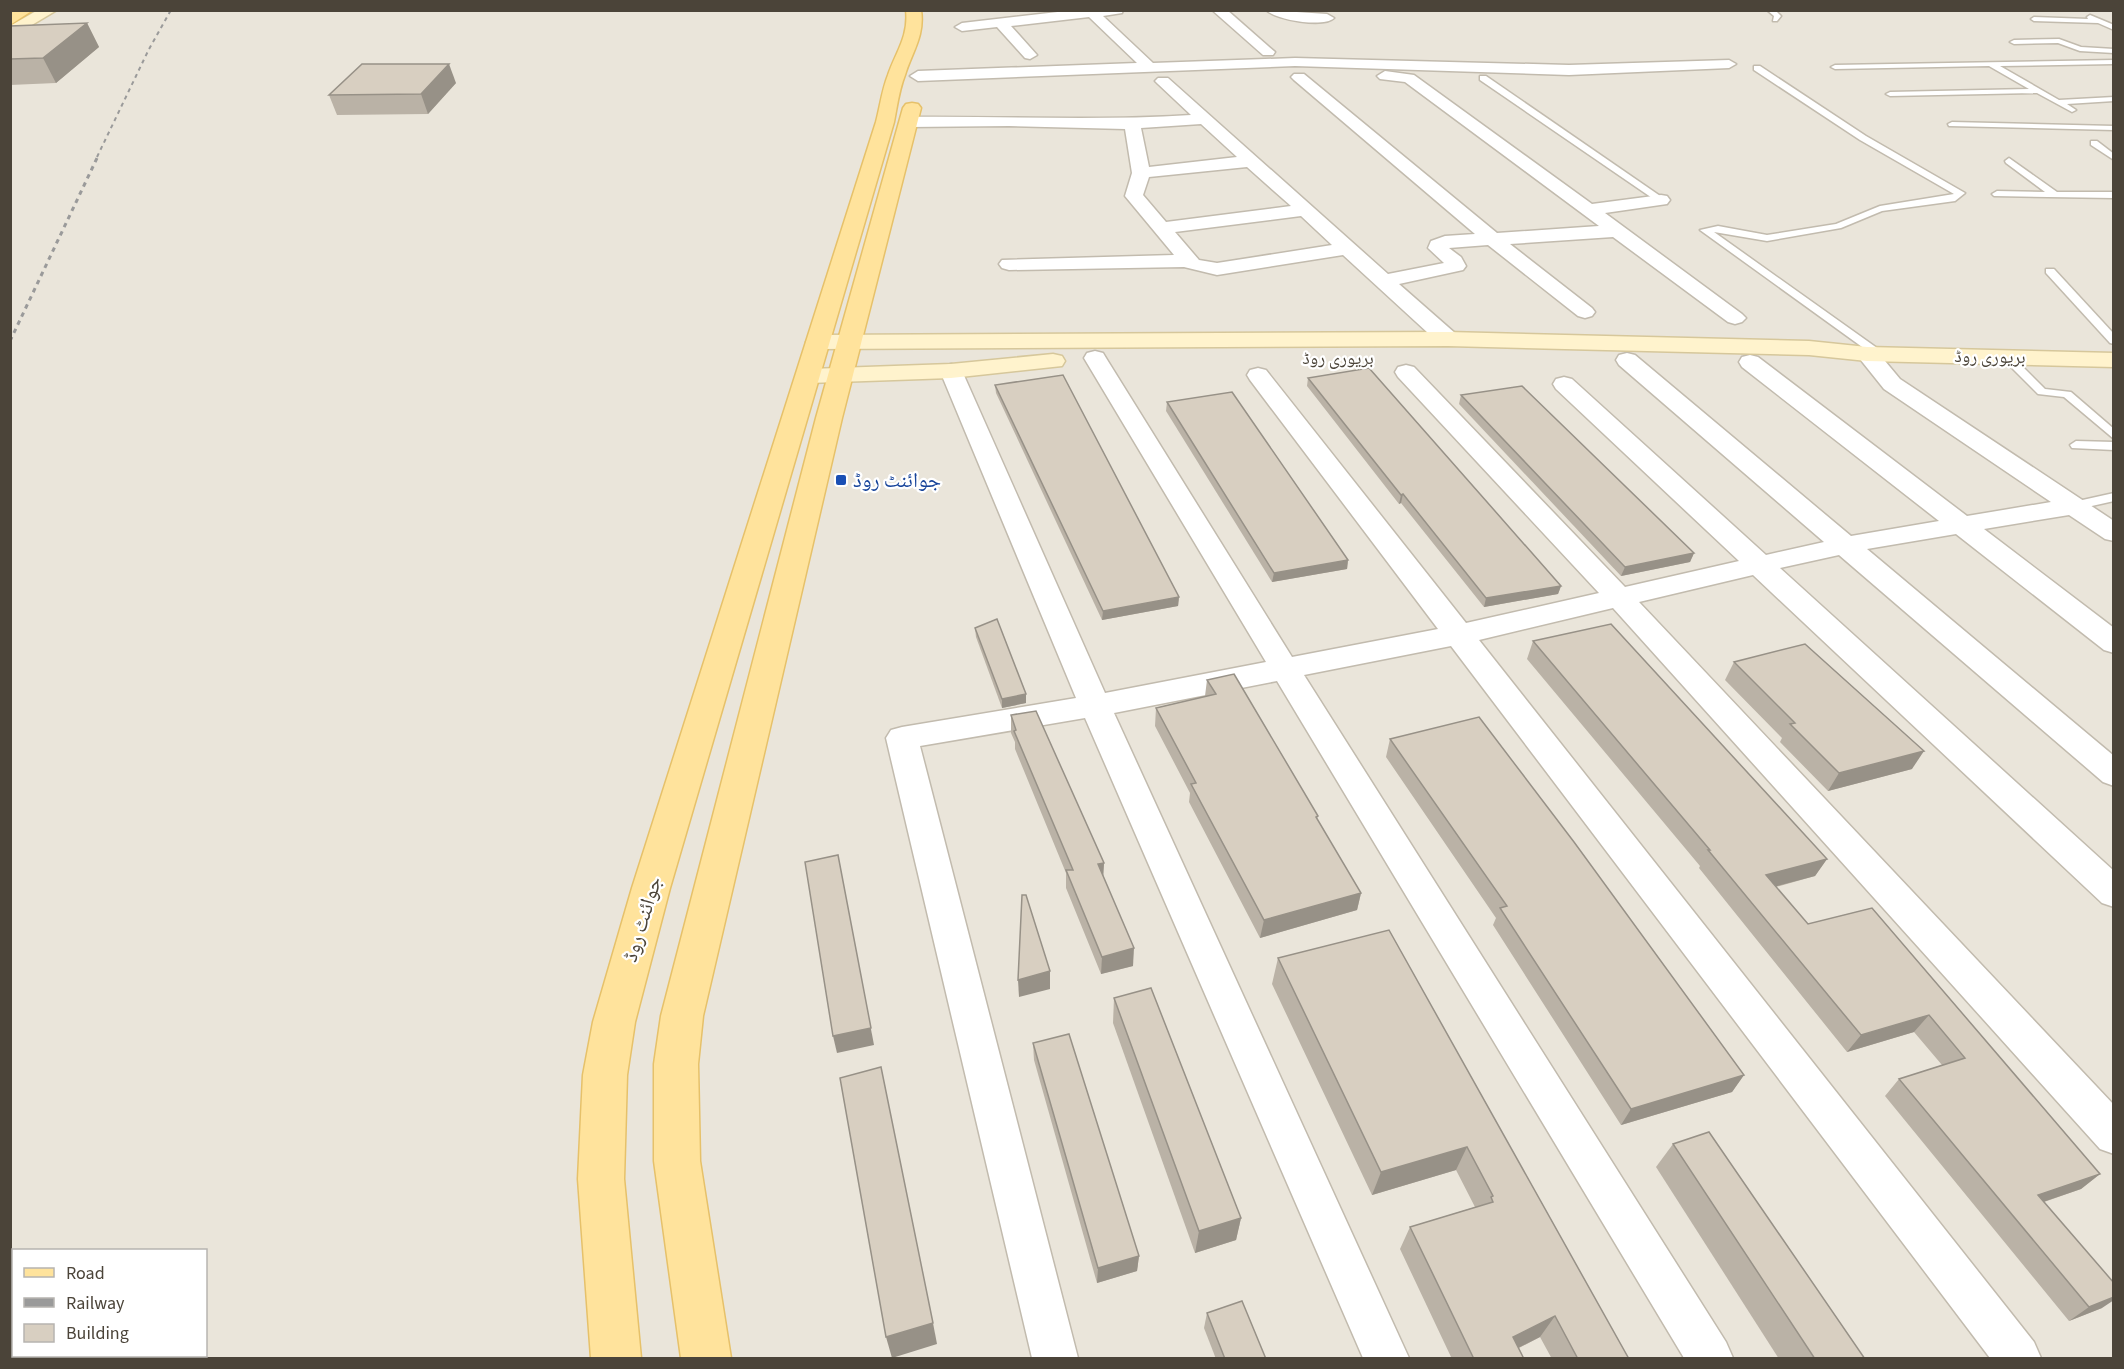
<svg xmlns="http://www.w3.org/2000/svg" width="2124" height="1369" font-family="'Source Sans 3','Noto Naskh Arabic',sans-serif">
  <rect width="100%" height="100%" fill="#f6f3ec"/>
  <!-- residential -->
  <path fill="#eae5da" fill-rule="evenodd" d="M10 11H2113V1358H11ZM14 1250H206V1356H14Z"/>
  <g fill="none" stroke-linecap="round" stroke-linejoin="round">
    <!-- lane casing -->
    <g stroke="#c2bbae" stroke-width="3">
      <g id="lane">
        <polygon points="1767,10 1775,10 1781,16 1777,21 1773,21 1774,16"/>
        <polygon points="2090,15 2114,25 2114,30 2098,23 2034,21 2031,19 2034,17 2088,19 2087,17"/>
        <polygon points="2059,39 2081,47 2114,49 2114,53 2080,51 2058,43 2014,44 2010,42 2014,40"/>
        <polygon points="2114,60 2114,64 2000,66 2059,100 2114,97 2114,101 2067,104 2076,110 2072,112 2037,93 1890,96 1886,94 1890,92 2029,89 1989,66 1835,69 1831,67 1835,65"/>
        <polygon points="1754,66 1760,66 1866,136 1965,193 1955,201 1882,211 1841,228 1767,241 1714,232 1884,353 1884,357 1876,357 1700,230 1718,226 1767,235 1836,224 1880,206 1954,194 1860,140 1754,70"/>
        <polygon points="1480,76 1486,76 1666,200 1658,202 1480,80"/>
        <polygon points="1952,122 2114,126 2114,130 1949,126 1948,124"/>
        <polygon points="2091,141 2097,141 2114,154 2114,160 2091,145"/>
        <polygon points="2009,158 2057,192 2114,192 2114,198 1994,196 1992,194 1997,191 2045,192 2006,163 2005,161"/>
        <polygon points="2046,269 2054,269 2114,334 2114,344 2110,343 2046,273"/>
        <polygon points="2007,354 2011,355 2045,389 2071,392 2114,429 2114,439 2064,397 2038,394 2001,357"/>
        <polygon points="2076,441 2114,442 2114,450 2072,448 2070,445"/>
        <polygon points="2114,493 2114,501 2074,510 2068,506 2069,503"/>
      </g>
    </g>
    <!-- street casing -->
    <g stroke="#c2bbae" stroke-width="3">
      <g id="street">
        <polygon points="1075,10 1123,10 1122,13 1103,16 1153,63 1295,58 1569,65 1729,60 1736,64 1729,68 1569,75 1295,66 918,81 910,76 918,71 1137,63 1089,17 1011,26 1037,55 1030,59 1025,58 997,27 962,31 955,27 962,23"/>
        <polygon points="1212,10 1227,10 1275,52 1273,55 1263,55"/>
        <path d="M1266 10 1327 14 1334 18C1324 28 1276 20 1266 10Z"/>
        <path d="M1385 71 1414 75 1592 204 1661 195 1667 196 1670 200 1667 204 1605 213 1742 314 1746 318 1742 322 1735 324 1728 322 1613 237 1510 244 1592 308 1595 312 1592 316 1585 318 1578 316 1488 245 1449 248 1461 257 1466 266 1463 270 1399 284 1456 334 1459 339 1456 344 1448 345 1440 344 1343 255 1217 275 1184 267 1009 270 1002 268 999 264 1002 260 1174 255 1125 196 1132 173 1125 129 1009 126 908 127 900 122 908 117C1002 116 1097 121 1191 115L1158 84 1155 81 1158 78H1168L1388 274 1444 263 1428 248 1431 241 1445 236 1475 234 1294 80 1291 77 1294 74H1304L1497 233 1599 226 1405 82 1380 79 1377 76ZM1201 124 1237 157 1149 167 1141 128ZM1247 167 1291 206 1166 222 1143 195 1149 177ZM1301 216 1332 245 1217 263 1199 260 1175 232Z"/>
        <polygon points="1867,347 1875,349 1900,379 2114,521 2114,541 2105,539 2069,515 1984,529 2114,628 2114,653 2104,650 1956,534 1867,549 2114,756 2114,786 2103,782 1839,555 1780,568 2114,871 2114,907 2102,903 1753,575 1639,602 2114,1105 2114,1154 2100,1149 1613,608 1479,640 2034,1342 2041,1358 1990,1358 1451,646 1304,675 1726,1342 1733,1358 1684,1358 1277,681 1114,713 1409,1358 1363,1358 1085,718 920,746 1078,1358 1032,1358 886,738 891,730 902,727 1076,698 940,371 943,366 951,364 959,366 962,371 1105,693 1266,662 1084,358 1087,353 1095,351 1103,353 1106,358 1292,657 1438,629 1250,380 1247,375 1250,370 1258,368 1266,370 1466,623 1599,593 1398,377 1395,372 1398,367 1406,365 1414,367 1625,587 1739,561 1556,389 1553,384 1556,379 1564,377 1572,379 1766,555 1824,542 1619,365 1616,360 1619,355 1627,353 1635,355 1851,536 1939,521 1742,367 1739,362 1742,357 1750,355 1758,357 1967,516 2051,502 1884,389 1856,354 1859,349"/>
      </g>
    </g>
    <!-- secondary casing -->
    <g stroke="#d6c79b" stroke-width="3">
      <g id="secondary">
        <polygon points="38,10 57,10 10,38 10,26"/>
        <polygon points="1448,332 1809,341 1867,347 2114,353 2114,367 1867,361 1809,355 1448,346 818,349 810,347 806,342 810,337 818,335"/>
        <polygon points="1053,354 1062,356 1065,361 1062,366 951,378 809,383 800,381 797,376 800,371 809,369 951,364"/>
      </g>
    </g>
    <!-- primary casing -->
    <g stroke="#e6c16a" stroke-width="3">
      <g id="primary">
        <polygon points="15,10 33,10 10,25 10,14"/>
        <path d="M906 10H921C925 36 912 52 905 75 899 90 897 107 894 122L670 888 635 1022 627 1075 624 1179 641 1358H591L578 1179 583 1075 593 1022 632 888 876 122C880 107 882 90 888 75 896 52 909 36 906 10Z"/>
        <polygon points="912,103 918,104 921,108 842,418 703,1016 698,1064 700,1161 731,1358 681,1358 654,1161 654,1064 661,1016 816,418 903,108 906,104"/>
      </g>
    </g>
    <!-- lane -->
    <use href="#lane" fill="#fff" fill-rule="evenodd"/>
    <!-- street -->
    <use href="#street" fill="#fff" fill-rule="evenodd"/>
    <!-- secondary -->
    <use href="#secondary" fill="#fff3cd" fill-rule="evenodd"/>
    <!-- primary -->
    <use href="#primary" fill="#ffe39c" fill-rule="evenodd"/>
    <!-- rail-far1 -->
    <polyline stroke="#9a9a9a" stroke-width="2" stroke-dasharray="4 4" stroke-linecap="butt" points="97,157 149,49 171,10"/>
    <!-- rail -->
    <polyline stroke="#9a9a9a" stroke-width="3" stroke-dasharray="4.5 4.5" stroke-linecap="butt" points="10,341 98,156"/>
  </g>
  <!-- wall -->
  <g fill="#bab2a6">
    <polygon points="87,23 99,47 56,83 10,85 10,26"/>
    <polygon points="456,83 428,114 337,115 329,95"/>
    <polygon points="1308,378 1561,586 1558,594 1484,607 1401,503 1399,504 1307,386"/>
    <polygon points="995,385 1179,597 1178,606 1102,620 996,393"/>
    <polygon points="1461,395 1694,553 1690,562 1621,576 1459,404"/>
    <polygon points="1167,402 1348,560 1347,569 1272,582 1166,411"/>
    <polygon points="975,628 1026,694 1026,703 1002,708 976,637"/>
    <polygon points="1533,641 1827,859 1815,876 1776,887 1808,924 1872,908 2100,1174 2081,1189 2044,1202 2102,1308 2069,1321 1885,1096 1899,1079 1942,1065 1914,1032 1847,1052 1699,868 1700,866 1527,659"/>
    <polygon points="1734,662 1912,769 1828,791 1780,742 1782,738 1725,680"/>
    <polygon points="1207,680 1318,816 1317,819 1361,893 1357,910 1260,938 1189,802 1190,793 1155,726 1156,708 1205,696"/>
    <polygon points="1011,715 1104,863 1103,876 1133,966 1101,974 1066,888 1066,873 1015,749 1015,742 1011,733"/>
    <polygon points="1390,739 1744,1075 1732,1092 1621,1125 1493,925 1496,918 1386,757"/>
    <polygon points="1389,930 1629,1359 1552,1359 1540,1337 1519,1348 1524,1359 1452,1359 1400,1249 1410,1227 1475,1207 1456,1170 1372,1195 1272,984 1278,958"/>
    <polygon points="1114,998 1241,1218 1236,1240 1195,1253 1113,1023"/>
    <polygon points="1033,1043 1139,1256 1137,1271 1097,1283 1034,1060"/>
    <polygon points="1673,1144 1865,1359 1779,1359 1656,1167"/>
    <polygon points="1207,1313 1266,1359 1216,1359 1204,1328"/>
  </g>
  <!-- shaded-wall -->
  <g fill="#979187">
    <polygon points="87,23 99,47 56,83 43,58"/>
    <polygon points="449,64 456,83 428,114 421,94"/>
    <polygon points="1403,494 1401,503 1399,504 1401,495"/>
    <polygon points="1694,553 1690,562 1621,576 1625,567"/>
    <polygon points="1348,560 1347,569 1272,582 1274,573"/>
    <polygon points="1561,586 1558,594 1484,607 1486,598"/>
    <polygon points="1179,597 1178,606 1102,620 1103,611"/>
    <polygon points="1026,694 1026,703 1002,708 1002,699"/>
    <polygon points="1924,751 1912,769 1828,791 1839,773"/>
    <polygon points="838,855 874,1045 837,1053 833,1036"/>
    <polygon points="1827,859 1815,876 1755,892 1766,875"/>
    <polygon points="1104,863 1103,880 1098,864"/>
    <polygon points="1361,893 1357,910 1260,938 1264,920"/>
    <polygon points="1134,948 1133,966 1101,974 1102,957"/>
    <polygon points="1050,971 1050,989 1019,997 1018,980"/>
    <polygon points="1929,1015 1914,1032 1847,1052 1861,1035"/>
    <polygon points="1744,1075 1732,1092 1621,1125 1631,1109"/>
    <polygon points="1467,1147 1456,1170 1372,1195 1381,1172"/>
    <polygon points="2100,1174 2081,1189 2020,1210 2038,1195"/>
    <polygon points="1241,1218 1236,1240 1195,1253 1199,1231"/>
    <polygon points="1139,1256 1137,1271 1097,1283 1098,1268"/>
    <polygon points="2114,1297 2114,1300 2102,1308 2069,1321 2089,1307"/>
    <polygon points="1555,1316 1540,1337 1500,1357 1513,1337"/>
    <polygon points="933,1323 937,1344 892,1358 886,1337"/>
  </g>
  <!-- building -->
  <g fill="#d8cfc1" stroke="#979187" stroke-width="1.5">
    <polygon points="87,23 43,58 10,59 10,26"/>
    <polygon points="362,64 449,64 421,94 329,95"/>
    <polygon points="1369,368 1561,586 1486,598 1403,494 1401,495 1308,378"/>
    <polygon points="1063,375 1179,597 1103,611 995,385"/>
    <polygon points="1522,386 1694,553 1625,567 1461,395"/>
    <polygon points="1232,392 1348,560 1274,573 1167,402"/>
    <polygon points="997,619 1026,694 1002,699 975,628"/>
    <polygon points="1611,624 1827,859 1766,875 1808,924 1872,908 2100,1174 2038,1195 2114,1283 2114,1297 2089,1307 1899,1079 1965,1058 1929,1015 1861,1035 1708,850 1710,850 1533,641"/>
    <polygon points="1805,644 1924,751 1839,773 1790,724 1795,723 1734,662"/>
    <polygon points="1234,674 1318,816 1316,817 1361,893 1264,920 1191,784 1196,783 1156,708 1216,694 1207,680"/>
    <polygon points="1036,711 1104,863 1098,864 1134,948 1102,957 1066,870 1073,870 1014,731 1016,730 1011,715"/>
    <polygon points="1479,717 1574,842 1744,1075 1631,1109 1500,908 1507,906 1390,739"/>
    <polygon points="838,855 871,1028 833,1036 805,862"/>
    <polygon points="1022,895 1026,895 1050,971 1018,980"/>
    <polygon points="1389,930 1629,1359 1578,1359 1555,1316 1513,1337 1524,1359 1474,1359 1410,1227 1493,1202 1491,1197 1493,1196 1467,1147 1381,1172 1278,958"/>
    <polygon points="1151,988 1241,1218 1199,1231 1114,998"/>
    <polygon points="1069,1034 1139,1256 1098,1268 1033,1043"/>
    <polygon points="881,1067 933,1323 886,1337 840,1078"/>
    <polygon points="1709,1132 1865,1359 1815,1359 1673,1144"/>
    <polygon points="1242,1301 1266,1359 1225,1359 1207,1313"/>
  </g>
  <!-- markers -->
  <rect fill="#1a4fb4" stroke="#fff" stroke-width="2" x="835" y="474" width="12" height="12" rx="3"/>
  <g text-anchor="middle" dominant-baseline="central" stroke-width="4.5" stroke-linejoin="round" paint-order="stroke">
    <!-- far-street labels -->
    <g font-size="18" fill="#4b4439" stroke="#fff">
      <text transform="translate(1990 357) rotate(1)">بریوری روڈ</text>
      <text x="1338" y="358">بریوری روڈ</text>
    </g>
    <!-- transit labels -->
    <g font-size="21" fill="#164399" stroke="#fff" text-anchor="start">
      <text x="853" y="480">جوائنٹ روڈ</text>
    </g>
    <!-- street labels -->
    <g font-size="21" fill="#4b4439" stroke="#fff">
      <text transform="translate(642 919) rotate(-73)">جوائنٹ روڈ</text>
    </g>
  </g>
  <!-- border -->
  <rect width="2124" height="1369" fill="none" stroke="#4b4439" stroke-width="24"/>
  <!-- legend -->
  <rect x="12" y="1249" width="195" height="108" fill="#ffffff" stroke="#b7b4b0" stroke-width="1.5"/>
  <rect x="24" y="1268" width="30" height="9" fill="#ffe39c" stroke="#b7b4b0" stroke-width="1.5"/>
  <text x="66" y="1279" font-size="18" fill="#4b4439">Road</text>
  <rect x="24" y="1298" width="30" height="9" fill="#9a9a9a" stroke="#b7b4b0" stroke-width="1.5"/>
  <text x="66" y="1309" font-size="18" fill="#4b4439">Railway</text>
  <rect x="24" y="1324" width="30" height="18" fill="#d8cfc1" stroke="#b7b4b0" stroke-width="1.5"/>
  <text x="66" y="1339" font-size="18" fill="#4b4439">Building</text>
</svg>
